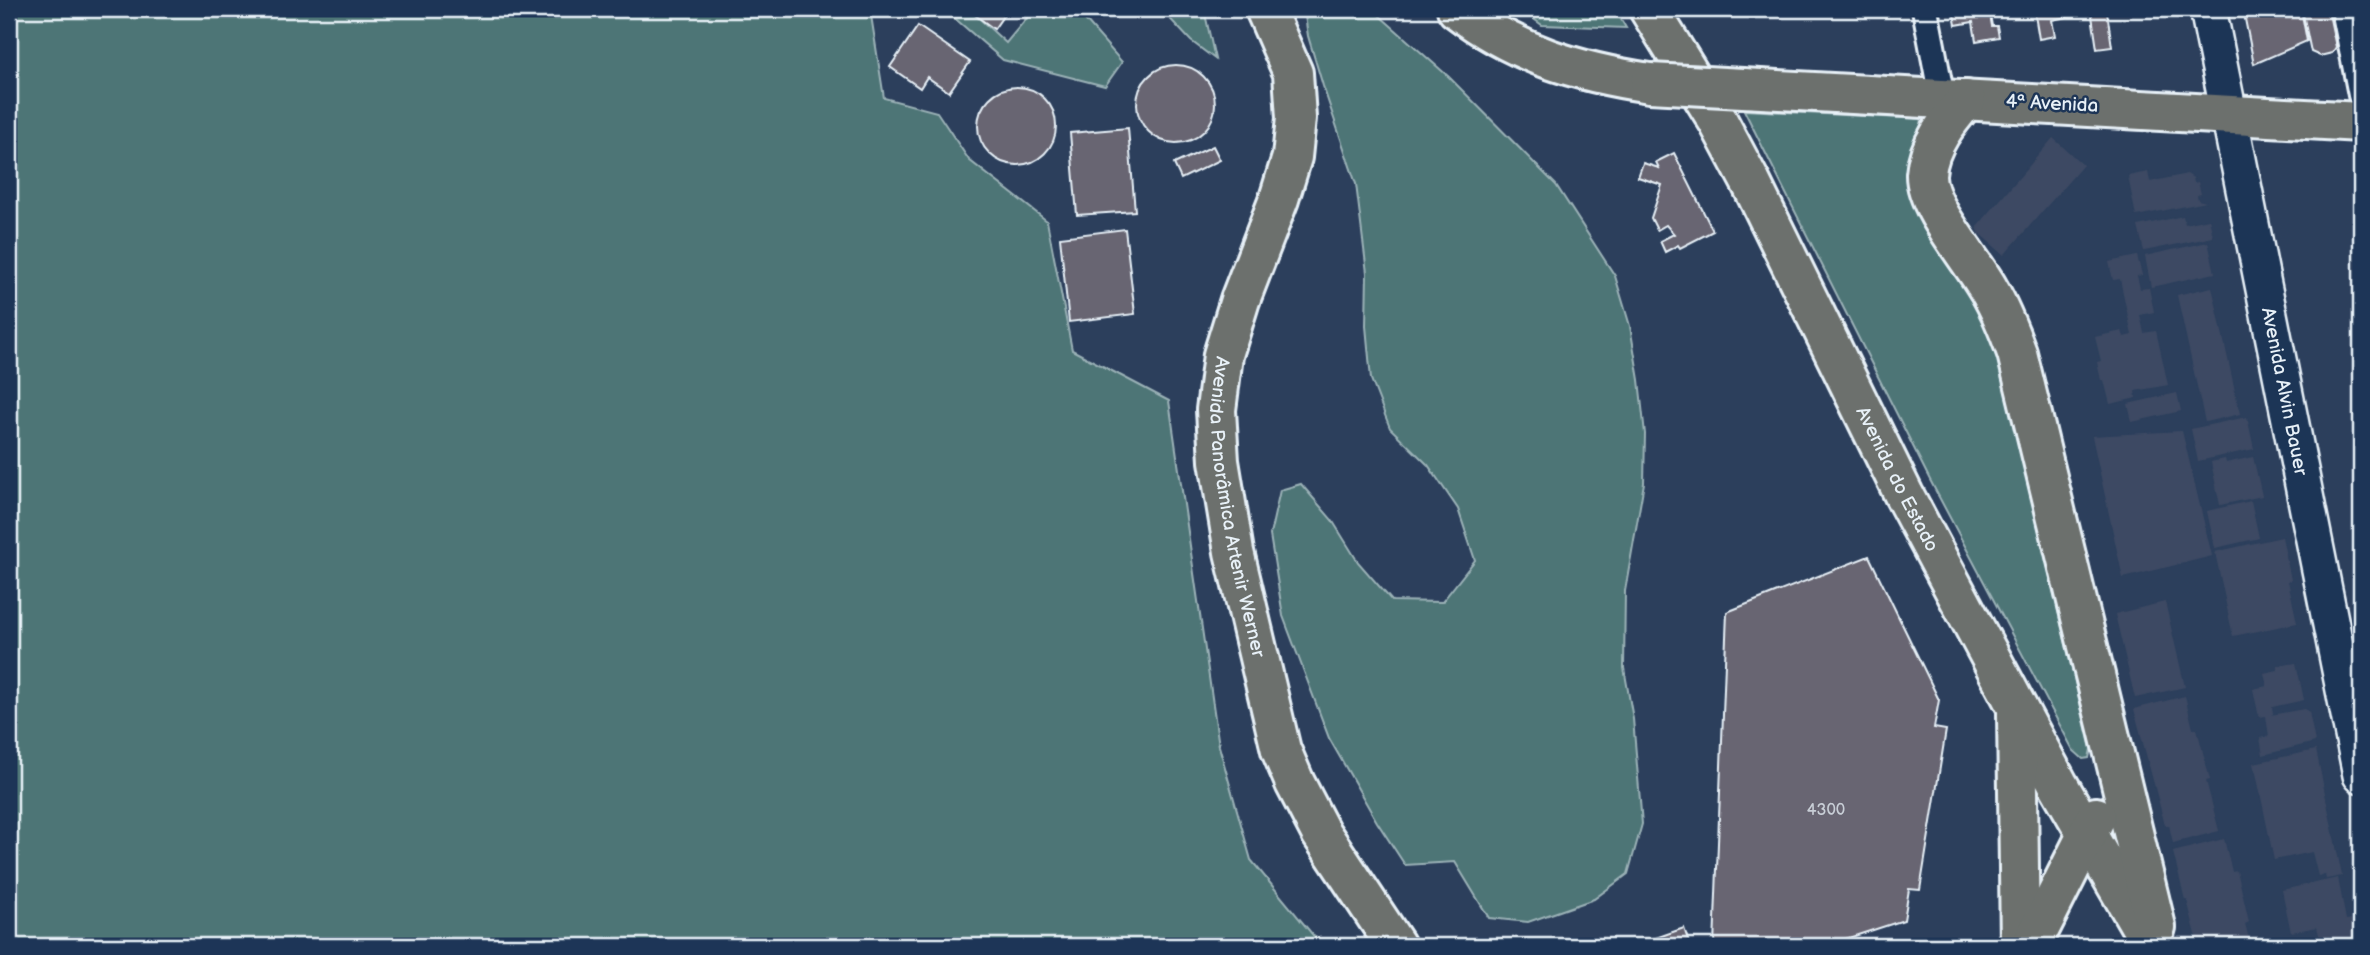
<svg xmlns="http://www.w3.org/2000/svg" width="2370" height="955" font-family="'Balsamiq Sans',sans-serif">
  <rect width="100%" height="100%" fill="#2c3f5c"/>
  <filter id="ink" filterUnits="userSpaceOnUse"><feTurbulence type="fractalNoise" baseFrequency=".0143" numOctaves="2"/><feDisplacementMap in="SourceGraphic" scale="14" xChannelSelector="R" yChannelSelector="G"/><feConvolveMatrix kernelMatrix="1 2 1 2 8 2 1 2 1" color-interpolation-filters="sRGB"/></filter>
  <g filter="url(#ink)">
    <!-- built -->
    <g fill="#3e4a63">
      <polygon points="2053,138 2083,165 2004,255 1979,233 1977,227"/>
      <polygon points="2148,172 2150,182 2187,174 2193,178 2194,183 2198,182 2201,194 2197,195 2198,200 2206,202 2136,216 2128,176"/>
      <polygon points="2183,216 2185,224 2209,219 2213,237 2144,251 2138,226"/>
      <polygon points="2208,242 2215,273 2151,287 2145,256"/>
      <polygon points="2137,256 2142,275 2137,276 2140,289 2149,288 2154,312 2140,315 2144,333 2156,331 2168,385 2135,391 2136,398 2110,404 2104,380 2101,380 2097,362 2101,361 2095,337 2122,331 2124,337 2132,335 2120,279 2113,280 2109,262"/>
      <polygon points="2212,287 2240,414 2205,422 2177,295"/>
      <polygon points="2177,393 2181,411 2132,422 2128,404"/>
      <polygon points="2247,417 2254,449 2198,461 2191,429"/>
      <polygon points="2182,431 2212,556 2123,578 2092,436"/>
      <polygon points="2253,457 2262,496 2220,505 2211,462 2225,459 2226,463"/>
      <polygon points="2251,501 2259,538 2215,548 2207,511"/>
      <polygon points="2282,537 2291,580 2288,581 2297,623 2233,636 2215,552"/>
      <polygon points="2165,602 2185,687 2135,698 2115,614"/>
      <polygon points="2296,663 2304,700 2272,707 2273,714 2271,715 2304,709 2309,712 2315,742 2263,755 2260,738 2269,736 2266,716 2259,717 2253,689 2267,686 2264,673 2278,670 2278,666"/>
      <polygon points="2185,696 2193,729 2197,729 2210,780 2206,781 2219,831 2173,843 2169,825 2165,825 2134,709"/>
      <polygon points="2316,750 2342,876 2326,879 2325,874 2318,876 2312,852 2274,860 2254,763"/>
      <polygon points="2224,839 2232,872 2237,871 2249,922 2245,924 2251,946 2199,946 2187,900 2185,900 2173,852"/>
      <polygon points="2338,878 2346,920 2353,919 2359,946 2322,946 2317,927 2291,932 2282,890"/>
    </g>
    <!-- green -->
    <g fill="#4e7476" stroke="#9bb2b7" stroke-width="2">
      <polygon points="9,9 870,9 884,98 937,112 969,160 1047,221 1072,350 1169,401 1219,746 1251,860 1322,946 9,946"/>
      <polygon points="944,9 969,9 1006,43 1034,9 1083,9 1079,13 1122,62 1105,86 1003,60"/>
      <polygon points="1161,9 1204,9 1215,59 1191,41"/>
      <polygon points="1304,9 1372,9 1449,77 1556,185 1615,276 1630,326 1639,380 1645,434 1644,483 1625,591 1624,668 1633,719 1642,824 1628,874 1594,899 1528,922 1489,918 1455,862 1405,865 1377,822 1329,738 1283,616 1270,535 1280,490 1301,484 1332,520 1358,562 1392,601 1442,602 1475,560 1458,509 1428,465 1390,428 1371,379 1366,326 1367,273 1356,184 1323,86 1308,36"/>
      <polygon points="1520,9 1615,9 1626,28 1542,25"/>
      <polygon points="1744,110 1922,119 1912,171 1914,209 1970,282 1996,351 2091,749 2089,758 2083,759 2073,750 1930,480"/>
    </g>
    <!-- building -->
    <g fill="#686572" stroke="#e8f1f8" stroke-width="2">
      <polygon points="967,9 1008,9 994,29"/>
      <polygon points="1953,9 1989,9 1992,26 1997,26 1999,37 1976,41 1973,22 1956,25"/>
      <polygon points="2034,9 2076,9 2077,15 2052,20 2055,36 2039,39"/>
      <polygon points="2091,9 2118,9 2107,12 2112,47 2097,49"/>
      <polygon points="2243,9 2301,9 2307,41 2254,64"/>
      <polygon points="2302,9 2328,9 2336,47 2332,53 2320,56 2311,52"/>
      <polygon points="918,26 970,62 949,92 927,77 920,88 890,67"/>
      <circle cx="1176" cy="104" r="39"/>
      <circle cx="1017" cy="126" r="39"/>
      <polygon points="1128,128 1135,211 1077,215 1070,133"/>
      <polygon points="1213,146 1220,160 1181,179 1174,164"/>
      <polygon points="1674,153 1713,231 1680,248 1678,245 1665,252 1660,241 1674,234 1666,225 1657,230 1651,218 1662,185 1638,177 1643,163 1659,168 1656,162"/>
      <polygon points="1125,229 1135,314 1069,322 1060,237"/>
      <polygon points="1869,556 1939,700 1934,728 1946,730 1920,890 1909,889 1904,920 1824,946 1714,946 1727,612"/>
      <polygon points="1684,928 1690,946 1633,946"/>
    </g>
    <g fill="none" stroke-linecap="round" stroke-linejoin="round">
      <!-- minor casing -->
      <g stroke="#e8f1f8" stroke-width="30">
        <g id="minor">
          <polyline points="1925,9 1942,98"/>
          <polyline points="2344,9 2361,95"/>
        </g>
      </g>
      <!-- secondary casing -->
      <g stroke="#e8f1f8" stroke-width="40">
        <g id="secondary">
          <path id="s1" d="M2208 9 2361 775"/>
        </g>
      </g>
      <!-- primary casing -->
      <g stroke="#e8f1f8" stroke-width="44">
        <g id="primary">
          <path id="s2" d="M1265 9 1293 73 1296 118 1292 157 1279 199 1240 300 1223 355 1216 410 1219 461 1234 552 1281 750 1295 783 1321 833 1396 946"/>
          <path d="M1457 9C1516 54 1577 72 1650 83"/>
          <path id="s3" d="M1649 9 1718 121 1751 183 1904 495 2058 784 2152 946"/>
          <polyline points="1743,88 2361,122"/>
          <path d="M1966 100C1948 121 1928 145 1926 174 1925 207 1972 259 1989 290 2001 310 2009 331 2017 353L2156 927"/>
          <polyline points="2017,714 2020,946"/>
          <polyline points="2031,946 2096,817"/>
        </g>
      </g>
      <!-- minor -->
      <use href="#minor" stroke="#1d3557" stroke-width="24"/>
      <!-- secondary -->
      <use href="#secondary" stroke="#1d3557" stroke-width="35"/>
      <!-- primary -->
      <use href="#primary" stroke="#6c706d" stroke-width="38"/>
      <!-- primary-bridge casing -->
      <g stroke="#e8f1f8" stroke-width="44" stroke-linecap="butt">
        <polyline id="primary-bridge" points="1650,83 1743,88"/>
      </g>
      <!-- primary-bridge -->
      <use href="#primary-bridge" stroke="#6c706d" stroke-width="38"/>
    </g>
  </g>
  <g text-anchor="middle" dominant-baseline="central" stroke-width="5" stroke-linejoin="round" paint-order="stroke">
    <!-- number labels -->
    <g font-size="16" fill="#c8ced6">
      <text x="1826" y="810">4300</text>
    </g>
    <!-- street labels -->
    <g font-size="19" fill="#e8f1f8" stroke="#1d3557">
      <text transform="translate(2052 104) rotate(3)">4ª Avenida</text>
      <text stroke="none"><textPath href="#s1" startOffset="390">Avenida Alvin Bauer</textPath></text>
      <text stroke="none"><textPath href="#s3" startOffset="532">Avenida do Estado</textPath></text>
      <text stroke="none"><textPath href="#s2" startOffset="518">Avenida Panorâmica Artenir Werner</textPath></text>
    </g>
  </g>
  <!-- margin -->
  <rect width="2370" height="955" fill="none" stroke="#1d3557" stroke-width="35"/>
  <rect x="18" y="18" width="2335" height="920" fill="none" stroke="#e8f1f8" stroke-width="2.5" filter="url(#ink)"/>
</svg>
